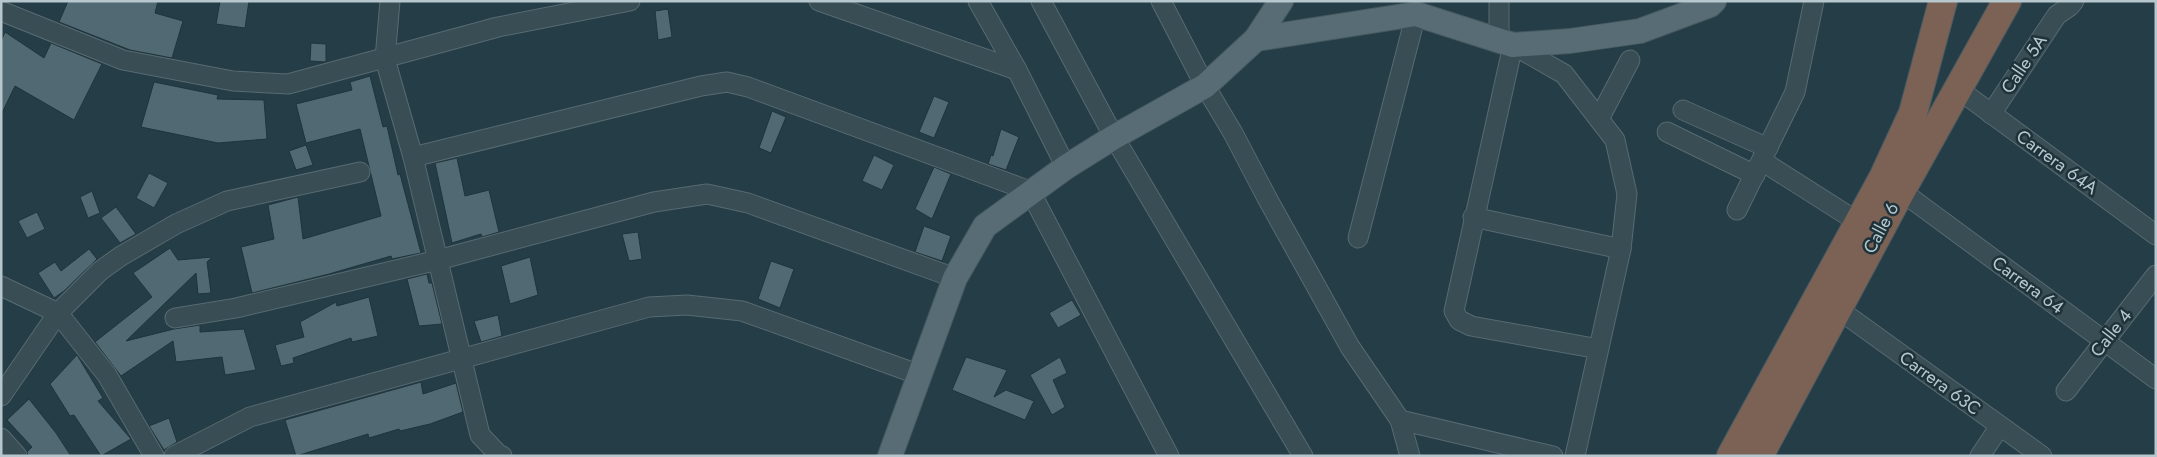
<svg xmlns="http://www.w3.org/2000/svg" width="2157" height="457" font-family="Jost,sans-serif">
  <rect width="100%" height="100%" fill="#243d46"/>
  <!-- building -->
  <g fill="#506973" stroke="#20343c">
    <polygon points="68,1 158,1 155,13 183,21 172,58 130,50 59,22"/>
    <polygon points="220,1 249,1 245,28 216,24"/>
    <polygon points="668,9 672,37 658,40 655,11"/>
    <polygon points="5,32 44,58 51,43 102,64 74,120 15,86 1,115 1,41"/>
    <polygon points="311,43 326,44 326,62 310,61"/>
    <polygon points="370,76 383,127 387,126 398,175 400,174 421,253 392,259 391,256 329,274 252,293 241,247 274,239 268,205 298,197 303,239 381,216 360,129 306,143 296,104 352,90 350,82"/>
    <polygon points="154,82 218,95 217,99 264,100 267,139 218,143 141,127"/>
    <polygon points="934,96 949,102 934,138 919,132"/>
    <polygon points="772,111 786,117 771,153 759,148"/>
    <polygon points="1001,129 1019,137 1006,170 988,164 991,155 993,156"/>
    <polygon points="306,145 313,165 296,170 289,151"/>
    <polygon points="874,155 894,165 882,190 862,181"/>
    <polygon points="457,158 465,196 489,190 499,232 482,237 481,234 452,243 435,163"/>
    <polygon points="934,167 951,174 932,219 915,209"/>
    <polygon points="149,173 168,183 154,208 136,198"/>
    <polygon points="92,191 100,213 88,218 80,197"/>
    <polygon points="116,207 136,234 120,243 101,218"/>
    <polygon points="37,212 45,229 27,238 18,221"/>
    <polygon points="924,226 951,236 942,261 915,252"/>
    <polygon points="638,232 642,259 629,261 622,234"/>
    <polygon points="170,248 178,260 212,257 207,262 211,293 198,294 196,273 126,341 174,329 200,325 200,332 244,329 256,370 225,375 222,357 176,362 173,341 121,376 95,342 152,297 133,273"/>
    <polygon points="89,249 97,259 64,291 54,298 38,273 55,262 61,271"/>
    <polygon points="530,257 538,295 510,304 501,266"/>
    <polygon points="771,261 794,269 780,308 758,299"/>
    <polygon points="427,274 429,283 432,283 442,324 419,326 407,279"/>
    <polygon points="369,297 378,336 352,342 351,338 293,358 294,363 281,366 275,345 304,337 300,322 336,302 337,306"/>
    <polygon points="1072,300 1081,315 1058,328 1049,313"/>
    <polygon points="498,315 502,336 481,342 474,321"/>
    <polygon points="77,355 103,398 98,401 131,439 101,456 74,415 70,416 50,384"/>
    <polygon points="966,357 1007,370 994,397 1006,390 1034,401 1025,420 952,390"/>
    <polygon points="1060,357 1067,373 1053,380 1065,407 1052,415 1030,375"/>
    <polygon points="421,382 423,394 456,383 463,412 430,424 400,431 399,429 369,438 368,434 296,456 285,420"/>
    <polygon points="29,399 56,433 71,456 28,456 27,452 32,447 7,420"/>
    <polygon points="169,418 177,442 164,450 149,426"/>
  </g>
  <g fill="none" stroke-linecap="round" stroke-linejoin="round">
    <!-- minor casing -->
    <g stroke="#586a72" stroke-width="21">
      <g id="minor">
        <polyline points="390,1 385,59 413,157 480,435 498,454 502,456"/>
        <polyline points="819,1 1017,70"/>
        <polyline points="978,1 1017,70 1066,167"/>
        <polyline points="1041,1 1114,137 1303,456"/>
        <polyline points="1161,1 1205,86 1233,133 1267,198 1350,347 1400,420 1410,456"/>
        <polyline points="1499,1 1499,42"/>
        <polyline points="1,11 123,60 233,81 288,84 498,27 630,1"/>
        <polyline points="1958,89 2156,235"/>
        <polyline points="1683,110 1768,148"/>
        <polyline points="1991,114 2057,15 2070,6 2074,1"/>
        <polyline points="1599,119 1630,60"/>
        <polyline points="1667,132 1755,175"/>
        <polyline points="413,157 701,86 727,82 748,87 1030,191 1169,456"/>
        <polyline points="1762,161 1858,222"/>
        <polyline points="1901,191 2156,379"/>
        <polyline points="1737,210 1795,92 1814,1"/>
        <polyline points="1473,217 1621,249"/>
        <polyline points="1358,238 1416,14"/>
        <polyline points="1,286 58,313 107,375 154,456"/>
        <polyline points="1838,309 2042,456"/>
        <polyline points="175,318 236,308 438,260 654,202 707,194 748,203 955,278"/>
        <polyline points="2066,391 2156,275"/>
        <polyline points="1,396 58,313 100,271 121,256 176,224 227,201 360,172"/>
        <polyline points="1400,420 1553,456"/>
        <polyline points="1,438 17,456"/>
        <polyline points="174,456 250,417 649,307 687,305 742,311 920,375"/>
        <polyline points="1575,456 1621,249 1627,194 1615,140 1564,74 1513,45 1454,311 1459,320 1471,326 1599,349"/>
        <polyline points="1980,456 2000,426"/>
      </g>
    </g>
    <!-- major casing -->
    <g stroke="#465961" stroke-width="26">
      <g id="major">
        <polyline points="1256,39 1416,14 1513,45 1570,41 1640,31 1710,5 1714,1"/>
        <polyline points="890,456 955,278 985,226 1066,167 1114,137 1205,86 1256,39 1281,1"/>
      </g>
    </g>
    <!-- highway casing -->
    <g stroke="#475a62" stroke-width="30">
      <g id="highway">
        <polyline points="1731,456 1883,178 1913,113 1943,1"/>
        <polyline points="1759,456 1901,191 2007,1"/>
      </g>
    </g>
    <!-- minor -->
    <use href="#minor" stroke="#394d55" stroke-width="19"/>
    <!-- major -->
    <use href="#major" stroke="#576c75" stroke-width="24"/>
    <!-- highway -->
    <use href="#highway" stroke="#7c6155" stroke-width="28"/>
  </g>
  <g text-anchor="middle" dominant-baseline="central" stroke-width="5" stroke-linejoin="round" paint-order="stroke">
    <!-- street labels -->
    <g font-size="18" fill="#b7c7ce" stroke="#1e323a">
      <text transform="translate(2024 64) rotate(-56)">Calle 5A</text>
      <text transform="translate(2057 162) rotate(36)">Carrera 64A</text>
      <text transform="translate(1881 228) rotate(-62)">Calle 6</text>
      <text transform="translate(2028 285) rotate(36)">Carrera 64</text>
      <text transform="translate(2111 333) rotate(-52)">Calle 4</text>
      <text transform="translate(1940 383) rotate(36)">Carrera 63C</text>
    </g>
  </g>
  <!-- border -->
  <rect width="2157" height="457" fill="none" stroke="#b7c7ce" stroke-width="5"/>
</svg>
